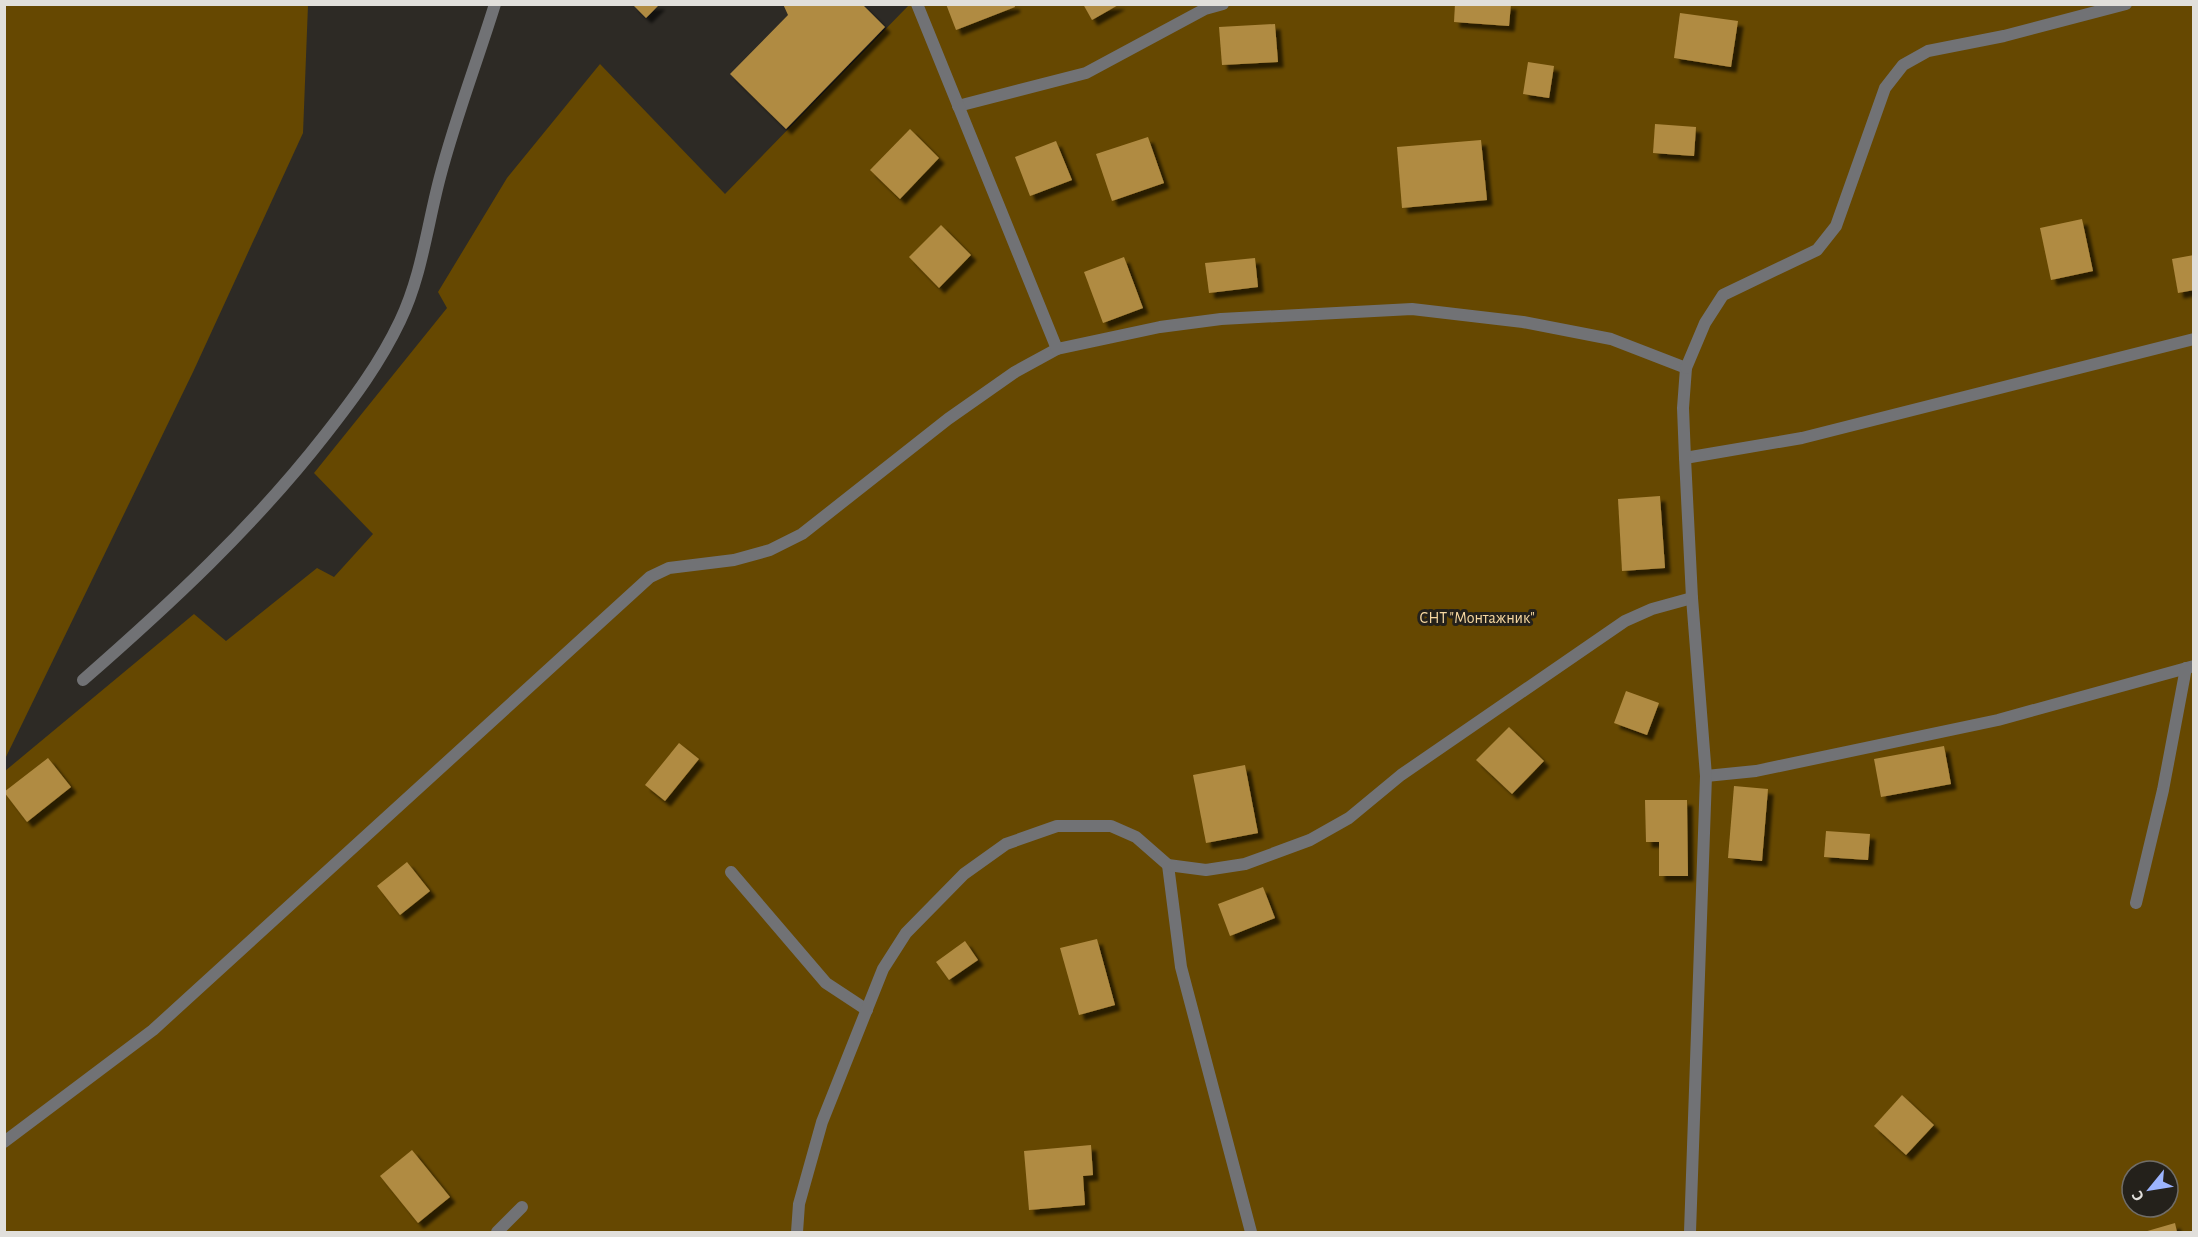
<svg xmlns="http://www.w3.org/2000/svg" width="2198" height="1237" font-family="'Alegreya Sans',sans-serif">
  <defs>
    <filter id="shadow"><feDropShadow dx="5.5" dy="5.5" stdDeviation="1.5" flood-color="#0009"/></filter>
  </defs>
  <rect width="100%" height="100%" fill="#2d2a25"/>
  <!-- green -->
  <g fill="#664801" fill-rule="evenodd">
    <polygon points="5,4 308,5 303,133 193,372 5,759"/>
    <path d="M909 5H2193V1232H5V771L194 614 226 641 317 568 334 577 373 534 314 473 447 308 438 292 507 178 600 64 725 194ZM2132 1171H2168V1207H2132Z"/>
  </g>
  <!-- building -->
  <g fill="#b08b43" filter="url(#shadow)">
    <polygon points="632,4 660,4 646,18"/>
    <polygon points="783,4 862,4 885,27 786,129 730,74 788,15"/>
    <polygon points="946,4 1014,4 1015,7 956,30"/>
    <polygon points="1083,4 1120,4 1092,20"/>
    <polygon points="1455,4 1511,4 1509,26 1454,22"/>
    <polygon points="1680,13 1738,21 1731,67 1674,58"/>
    <polygon points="1275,24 1278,62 1222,65 1219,27"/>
    <polygon points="1528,62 1554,66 1549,98 1523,94"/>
    <polygon points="1655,124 1696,127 1694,156 1653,153"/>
    <polygon points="910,129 939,158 900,199 870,170"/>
    <polygon points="1148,137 1164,183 1112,201 1096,154"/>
    <polygon points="1481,140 1487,200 1402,208 1397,147"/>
    <polygon points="1056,141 1072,180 1030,196 1015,157"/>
    <polygon points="2082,219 2093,271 2051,280 2040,228"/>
    <polygon points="941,225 971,255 939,288 909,257"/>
    <polygon points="2194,255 2194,290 2178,293 2172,259"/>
    <polygon points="1124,257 1143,308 1103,323 1084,272"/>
    <polygon points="1255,258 1258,287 1209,293 1205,263"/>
    <polygon points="1660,496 1665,568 1622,571 1618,499"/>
    <polygon points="1626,691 1659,703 1647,735 1614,723"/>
    <polygon points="1509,727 1544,761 1512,794 1476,760"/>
    <polygon points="679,743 699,759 665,801 645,785"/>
    <polygon points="1944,746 1951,784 1881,797 1874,759"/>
    <polygon points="48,758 71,787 27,822 4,792"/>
    <polygon points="1245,765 1258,833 1206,843 1193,775"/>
    <polygon points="1734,786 1768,789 1762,861 1728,858"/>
    <polygon points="1645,800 1687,800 1688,876 1659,876 1659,842 1646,842"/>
    <polygon points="1826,831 1870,834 1868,860 1824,857"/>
    <polygon points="407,862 430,891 400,915 377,886"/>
    <polygon points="1263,887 1275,918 1230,936 1218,904"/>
    <polygon points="1097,939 1115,1005 1079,1015 1060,948"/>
    <polygon points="965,941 978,960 949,980 936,962"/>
    <polygon points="1902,1095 1934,1125 1906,1155 1874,1126"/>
    <polygon points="1091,1145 1093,1175 1083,1176 1085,1205 1029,1210 1024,1151"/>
    <polygon points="412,1150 450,1197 418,1223 380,1176"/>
    <polygon points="2175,1223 2177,1232 2144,1232"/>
  </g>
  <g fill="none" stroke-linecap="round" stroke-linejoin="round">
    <!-- service -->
    <g stroke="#717275" stroke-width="12">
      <polyline points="958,106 1086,73 1205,9 1223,4"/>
      <polyline points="1685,458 1802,438 2194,339"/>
      <path d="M83 680C170 604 254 526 325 435 354 398 380 363 400 321 422 275 427 226 440 177 455 119 477 62 495 4"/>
      <polyline points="1706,776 1756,771 1998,720 2194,666"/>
      <polyline points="1168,865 1181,967 1251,1232"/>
      <polyline points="731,872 826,983 867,1010"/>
      <polyline points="2136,903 2163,790 2186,668"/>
      <polyline points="4,1142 153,1030 650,577 669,568 734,560 770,550 802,534 948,419 1015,372 1057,349"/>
      <polyline points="497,1232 522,1207"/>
      <polyline points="797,1232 799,1204 822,1122 883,969 906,933 964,874 1006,844 1057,826 1111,826 1136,837 1168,865 1206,870 1245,864 1310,840 1349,818 1401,775 1625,621 1652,609 1692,598"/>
    </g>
    <!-- minor -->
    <g stroke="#717275" stroke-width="12">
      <polyline points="917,4 1057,349 1160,327 1221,319 1412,309 1523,322 1611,339 1686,368 1683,408 1685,458 1692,598 1706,776 1690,1232"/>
      <polyline points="1686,368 1705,323 1723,295 1817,250 1836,226 1885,88 1903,65 1928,51 2004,36 2126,4"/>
    </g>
  </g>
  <g text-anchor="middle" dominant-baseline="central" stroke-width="6" stroke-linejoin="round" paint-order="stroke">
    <!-- park labels -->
    <g font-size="16" fill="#f7d8a1" stroke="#24211b">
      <text x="1477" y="618">СНТ "Монтажник"</text>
    </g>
  </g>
  <!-- border -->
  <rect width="2198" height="1237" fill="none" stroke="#e1dfdb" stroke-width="12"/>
  <!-- north arrow -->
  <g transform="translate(2150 1189) rotate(240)"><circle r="28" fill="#24211b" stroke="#706d68" stroke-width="1.5"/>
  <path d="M0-4.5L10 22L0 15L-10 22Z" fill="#9cb4fd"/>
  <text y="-9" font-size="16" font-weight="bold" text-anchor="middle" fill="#e1dfdb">С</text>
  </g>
</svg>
